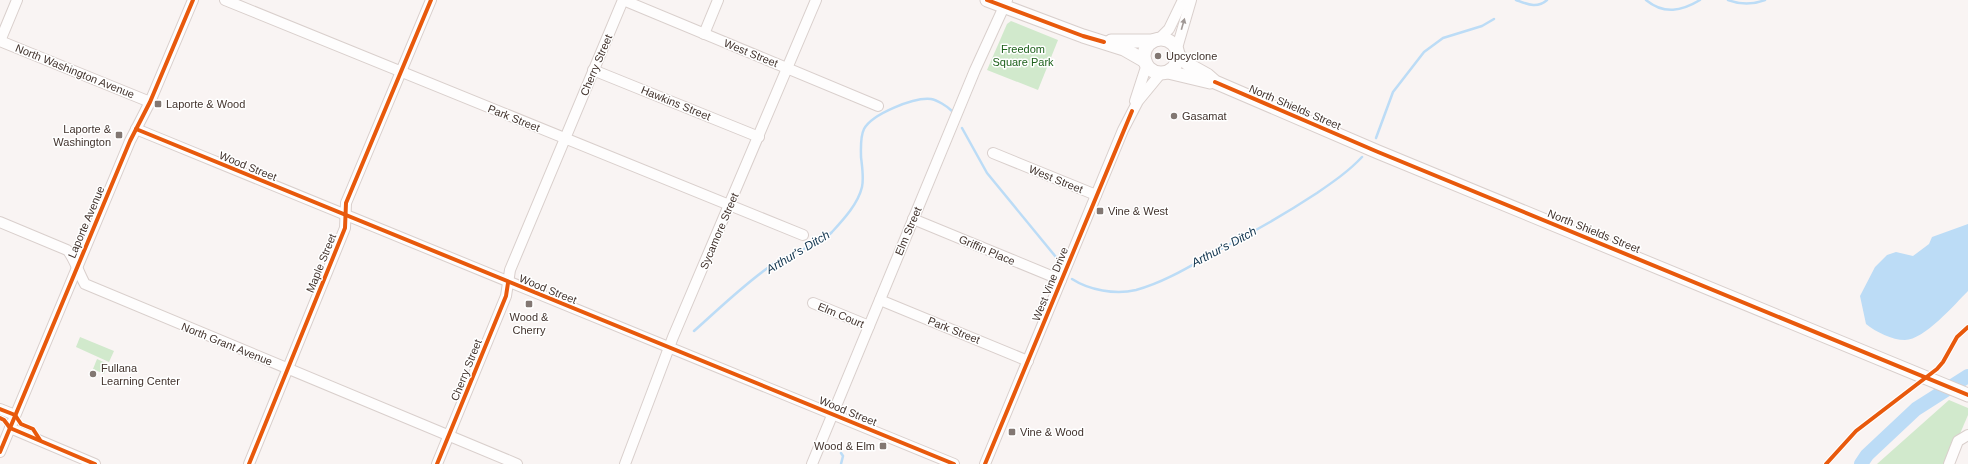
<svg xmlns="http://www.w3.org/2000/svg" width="1968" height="464" font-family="Arial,sans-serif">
  <rect width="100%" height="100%" fill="#f9f4f3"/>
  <!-- green -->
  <g fill="#d1e9cc">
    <polygon points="1011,21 1058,40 1038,90 987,70 1007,24"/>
    <polygon points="80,337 114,351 109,362 76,347"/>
    <polygon points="97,359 108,364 104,374 93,369"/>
    <polygon points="1949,400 1968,408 1968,415 1947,464 1877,464"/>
  </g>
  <!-- water -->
  <path fill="#bcdcf6" d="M1968 224V291C1955 304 1924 340 1905 340 1892 340 1876 332 1866 324L1860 296 1875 267 1887 255 1896 252 1913 256 1929 244 1932 237Z"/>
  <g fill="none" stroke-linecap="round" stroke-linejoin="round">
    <!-- stream -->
    <g stroke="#bcdcf6" stroke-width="2.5">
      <path d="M1516 0C1527 4 1537 9 1547 0"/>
      <path d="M1646 0C1664 15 1682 11 1700 0"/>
      <path d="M1728 0C1741 5 1752 5 1765 0"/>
      <polyline points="962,128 987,173 1060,262"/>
      <polyline points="1376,138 1393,92 1424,52 1443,38 1482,26 1494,19"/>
      <path d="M1072 279C1089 290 1115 295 1136 290 1169 281 1198 261 1228 245 1259 229 1288 212 1317 193 1333 182 1349 171 1362 157"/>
      <path d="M694 331C720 308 746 282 776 262 793 251 817 247 832 232 843 220 858 204 862 187 864 178 862 166 861 157 861 148 860 137 864 129 872 114 914 97 931 99 937 100 947 106 952 111"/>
      <polyline points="841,453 843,456 841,464"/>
    </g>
    <!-- river -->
    <polyline stroke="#bcdcf6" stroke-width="14" points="1861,464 1867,455 1916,409 1968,376"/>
    <!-- minor casing -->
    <g stroke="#d9cfcc" stroke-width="12">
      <g id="minor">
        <polyline points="225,0 803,235"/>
        <polyline points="623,0 878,106"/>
        <polyline points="704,34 718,0"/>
        <polyline points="1159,39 1169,29 1183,0"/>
        <polyline points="0,41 150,102"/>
        <polyline points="0,41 17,0"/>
        <polyline points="1177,48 1191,0"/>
        <polyline points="593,70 759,137"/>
        <polyline points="1135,101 1147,64"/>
        <polyline points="136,129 954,464"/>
        <polyline points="993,153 1096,195"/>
        <polyline points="913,219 1061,280"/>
        <path d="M0 222 67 250C73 255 80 276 85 284L517 464"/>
        <polyline points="880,300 1028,361"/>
        <polyline points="813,303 869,326"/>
        <polyline points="0,409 15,415"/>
        <polyline points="10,428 95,464"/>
        <polyline points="0,452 130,141 150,102 193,0"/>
        <polyline points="249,464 345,228 346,203 431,0"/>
        <polyline points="437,464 506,296 510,270 623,0"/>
        <polyline points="625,464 673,337 816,0"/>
        <polyline points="812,464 975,70 1007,0"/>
        <polyline points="985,464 1123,130 1138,101 1161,73"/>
        <polyline points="1949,464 1958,441 1968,435"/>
      </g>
    </g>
    <!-- major casing -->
    <g stroke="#d9cfcc" stroke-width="15">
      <g id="major">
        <polyline points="987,0 1083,36 1124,49 1145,61"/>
        <circle cx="1161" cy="56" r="17"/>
        <polyline points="1111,41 1153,41"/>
        <polyline points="1178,55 1189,65 1207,75 1215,82 1378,152 1968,395"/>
        <polyline points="1168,72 1210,82"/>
      </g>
    </g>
    <!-- minor -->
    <use href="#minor" stroke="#fefdfd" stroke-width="10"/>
    <!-- major -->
    <use href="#major" stroke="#fefdfd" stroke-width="13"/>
    <!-- cycleway casing -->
    <g stroke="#fff" stroke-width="6">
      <g id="cycleway">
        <polyline points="987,0 1083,36 1104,42"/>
        <polyline points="1215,82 1378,152 1968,395"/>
        <polyline points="136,129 954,464"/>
        <polyline points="0,409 15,415 21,424 33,429 40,440"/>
        <polyline points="0,418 4,420 10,428 95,464"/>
        <polyline points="0,452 130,141 150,102 193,0"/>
        <polyline points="249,464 345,228 346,203 431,0"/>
        <polyline points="437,464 506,296 508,283"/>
        <polyline points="985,464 1132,111"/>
        <polyline points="1826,464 1856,431 1937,369 1943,362 1957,337 1968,327"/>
      </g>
    </g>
    <!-- cycleway -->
    <use href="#cycleway" stroke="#e8590c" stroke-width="4"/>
  </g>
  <!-- one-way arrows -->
  <defs><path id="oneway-solid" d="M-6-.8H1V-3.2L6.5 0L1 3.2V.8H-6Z"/></defs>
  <use fill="#a09895" href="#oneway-solid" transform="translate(1183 24) rotate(-74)"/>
  <!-- markers -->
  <g fill="#827772" stroke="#fff" stroke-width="1.5">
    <circle cx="1158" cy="56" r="4"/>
    <rect x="154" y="100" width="8" height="8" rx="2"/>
    <circle cx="1174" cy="116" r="4"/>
    <rect x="115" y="131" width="8" height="8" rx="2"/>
    <rect x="1096" y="207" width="8" height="8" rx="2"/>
    <rect x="525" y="300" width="8" height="8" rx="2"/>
    <circle cx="93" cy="374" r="4"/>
    <rect x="1008" y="428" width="8" height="8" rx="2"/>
    <rect x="879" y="442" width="8" height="8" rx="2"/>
  </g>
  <g text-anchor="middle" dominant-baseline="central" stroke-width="3" stroke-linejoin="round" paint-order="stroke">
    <!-- park labels -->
    <g font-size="11" fill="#1d611b" stroke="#fff">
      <text x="1023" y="49">Freedom<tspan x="1023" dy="13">Square Park</tspan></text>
    </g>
    <!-- street labels -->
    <g font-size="11" fill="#42332d" stroke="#fff">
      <text transform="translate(751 53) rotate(22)">West Street</text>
      <text transform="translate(596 65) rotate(-67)">Cherry Street</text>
      <text transform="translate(75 71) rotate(22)">North Washington Avenue</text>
      <text transform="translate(676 103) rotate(22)">Hawkins Street</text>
      <text transform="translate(1295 107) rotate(23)">North Shields Street</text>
      <text transform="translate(514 118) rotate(22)">Park Street</text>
      <text transform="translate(248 166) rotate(22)">Wood Street</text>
      <text transform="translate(1056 179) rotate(22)">West Street</text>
      <text transform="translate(86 222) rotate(-67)">Laporte Avenue</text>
      <text transform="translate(719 231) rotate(-67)">Sycamore Street</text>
      <text transform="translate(908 231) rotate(-67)">Elm Street</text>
      <text transform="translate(1594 231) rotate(22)">North Shields Street</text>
      <text transform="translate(987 250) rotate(23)">Griffin Place</text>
      <text transform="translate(321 263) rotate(-68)">Maple Street</text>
      <text transform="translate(1050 284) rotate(-68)">West Vine Drive</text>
      <text transform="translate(548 289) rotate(22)">Wood Street</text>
      <text transform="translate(841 315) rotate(23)">Elm Court</text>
      <text transform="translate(954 330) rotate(22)">Park Street</text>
      <text transform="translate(227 344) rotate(22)">North Grant Avenue</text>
      <text transform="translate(466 370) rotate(-68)">Cherry Street</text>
      <text transform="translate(848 411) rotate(22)">Wood Street</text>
    </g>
    <!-- poi labels -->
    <g font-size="11" fill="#42332d" stroke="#fff" text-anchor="start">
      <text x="1166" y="56">Upcyclone</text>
      <text x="166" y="104">Laporte &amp; Wood</text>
      <text x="1182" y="116">Gasamat</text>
      <text x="111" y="129" text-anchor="end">Laporte &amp;<tspan x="111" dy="13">Washington</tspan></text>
      <text x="1108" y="211">Vine &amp; West</text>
      <text x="529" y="317" text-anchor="middle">Wood &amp;<tspan x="529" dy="13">Cherry</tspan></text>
      <text x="101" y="368">Fullana<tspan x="101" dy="13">Learning Center</tspan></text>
      <text x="1020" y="432">Vine &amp; Wood</text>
      <text x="875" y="446" text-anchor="end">Wood &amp; Elm</text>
    </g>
    <!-- water labels -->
    <g font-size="12" font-style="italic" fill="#12354f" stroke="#fff">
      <text transform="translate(1224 247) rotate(-28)">Arthur's Ditch</text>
      <text transform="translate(798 252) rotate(-31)">Arthur's Ditch</text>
    </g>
  </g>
</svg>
